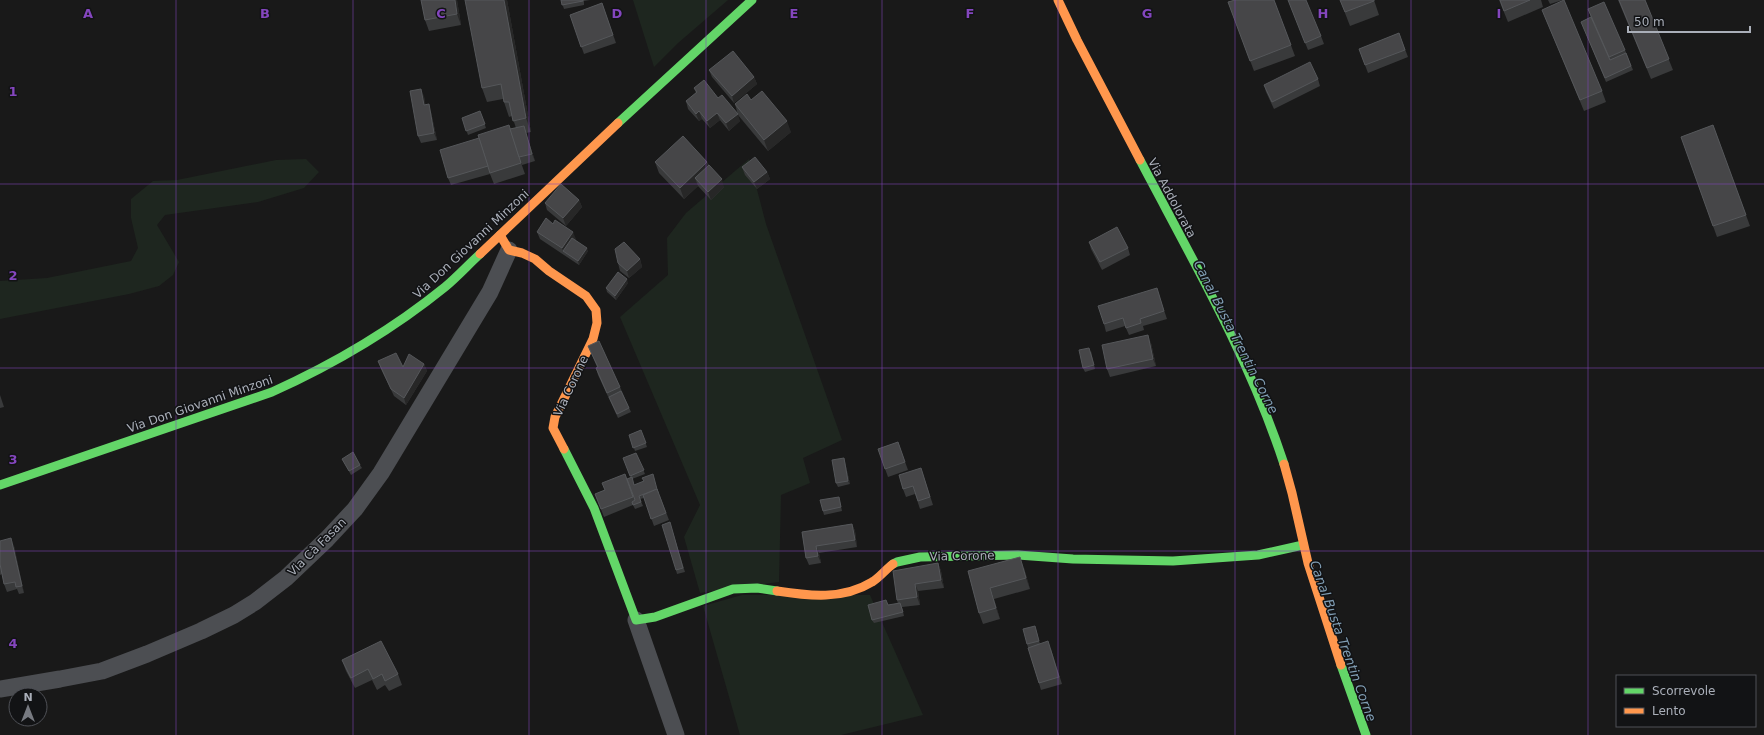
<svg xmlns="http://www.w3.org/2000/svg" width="1764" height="735" font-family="'DejaVu Sans',sans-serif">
  <rect width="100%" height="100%" fill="#191919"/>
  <!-- green -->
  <g fill="#1e261f">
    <polygon points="633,0 728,0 678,43 654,67"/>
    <polygon points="306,159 319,172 304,188 258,202 165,215 157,225 179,262 173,275 159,286 129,294 0,319 0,281 47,278 131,261 138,248 131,218 131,199 153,181 177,180 276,160"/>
    <polygon points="749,159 766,224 842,440 803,458 810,483 781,495 779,582 700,593 684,537 700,505 620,317 668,275 667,238 686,213"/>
    <polygon points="742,595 870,595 923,715 841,735 740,735 703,606"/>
  </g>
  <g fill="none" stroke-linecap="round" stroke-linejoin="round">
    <!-- street -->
    <g stroke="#4c4e52" stroke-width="17">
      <polyline points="636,620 676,735"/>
      <polyline points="0,689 60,679 102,671 147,654 201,631 234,615 255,602 286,578 327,539 355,509 381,473 490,292 509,250"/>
    </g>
    <!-- fast -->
    <g stroke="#63d668" stroke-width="9">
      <polyline points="618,123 752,0"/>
      <path d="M1140 160C1192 259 1249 357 1284 464"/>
      <polyline points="564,449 594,508 636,620 655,617 733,589 757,588 777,591"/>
      <path d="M0 485 272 392C334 364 392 330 445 287 457 277 468 265 480 254"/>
      <polyline points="893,564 897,562 920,557 1018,555 1073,559 1173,561 1258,555 1303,545"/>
      <polyline points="1341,665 1366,735"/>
    </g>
    <!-- slow -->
    <g stroke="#ff974d" stroke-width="9">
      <polyline points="1058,0 1077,40 1140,160"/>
      <polyline points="500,235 509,250 522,253 535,259 549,271 586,296 596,310 597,323 593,339 555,417 553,428 564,449"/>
      <polyline points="480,254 618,123"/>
      <polyline points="1284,464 1292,493 1308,563 1341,665"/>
      <path d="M777 591C809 596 843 600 872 582 879 578 885 570 893 564"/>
    </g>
  </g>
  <!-- wall -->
  <g fill="#393a3b">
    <polygon points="421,0 457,0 461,25 429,31 425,20"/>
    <polygon points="507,0 531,132 526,133 535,161 522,165 519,157 525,174 494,184 490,174 451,185 448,178 510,129 516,128 512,116 509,117 503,99 487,102 482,88"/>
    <polygon points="561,0 590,0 584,1 584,5 564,9"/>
    <polygon points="1274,0 1295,56 1254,71 1228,2"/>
    <polygon points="1288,0 1321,36 1324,44 1308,50"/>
    <polygon points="1340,0 1374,0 1379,15 1350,26"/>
    <polygon points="1499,0 1541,0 1543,7 1508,22"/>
    <polygon points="1548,0 1563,0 1550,4"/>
    <polygon points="1618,0 1645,0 1673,70 1651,79"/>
    <polygon points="602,3 616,43 584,54 570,15"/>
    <polygon points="1588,9 1625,50 1633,70 1606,82 1581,22 1591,17"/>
    <polygon points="1542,10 1602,91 1606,102 1584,111 1546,20"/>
    <polygon points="1399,33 1408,57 1368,73 1359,49"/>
    <polygon points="709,70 754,77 757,84 734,103 712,77"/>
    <polygon points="1318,79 1320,86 1274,109 1266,92 1264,85"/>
    <polygon points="694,88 718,98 740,121 729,131 720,120 710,128 702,119 699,121 688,109 686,101 696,93"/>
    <polygon points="424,96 425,105 431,112 437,140 421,143 418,136"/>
    <polygon points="751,100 791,132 768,151 738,115 735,104"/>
    <polygon points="480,111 486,128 468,135 462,118"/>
    <polygon points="1713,125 1750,226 1717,237 1681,137"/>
    <polygon points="655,162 707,162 709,165 724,187 711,200 698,186 684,199 659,173"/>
    <polygon points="742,167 767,172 770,179 757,189 745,175"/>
    <polygon points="579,200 582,207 566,226 547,210 545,203"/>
    <polygon points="537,232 576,239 575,240 588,251 579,265 540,239"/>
    <polygon points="1089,242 1128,248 1130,255 1102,270 1091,249"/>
    <polygon points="640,259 642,267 629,278 620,271 618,263"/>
    <polygon points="628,283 616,300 607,292 606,288"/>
    <polygon points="1159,295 1167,319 1143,326 1144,330 1129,335 1125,326 1106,332 1104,324"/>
    <polygon points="1151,343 1156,366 1110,377 1107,369"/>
    <polygon points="588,346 620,387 631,412 618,418 598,375 596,368 597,367"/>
    <polygon points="1091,351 1095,369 1085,372 1083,368"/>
    <polygon points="378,361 403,367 424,364 427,371 406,405 394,396 381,369"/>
    <polygon points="0,395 4,407 0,408"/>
    <polygon points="641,430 647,447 635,451 629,435"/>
    <polygon points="898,442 908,470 888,477 878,449"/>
    <polygon points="636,453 645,474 632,479 634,485 660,496 669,520 654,526 644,498 640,499 643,506 635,509 633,505 604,517 595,494 605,490 631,478 623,458"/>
    <polygon points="844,458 845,462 850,484 838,487 836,483"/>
    <polygon points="342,459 360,465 362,468 351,475 344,462"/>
    <polygon points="921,468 933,505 920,509 915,494 906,497 903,489"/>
    <polygon points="839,497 842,511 824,515 823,511"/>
    <polygon points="852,524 855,531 857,547 819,553 821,563 809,565 806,558 802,532"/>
    <polygon points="671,526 685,572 677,574 676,570"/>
    <polygon points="0,541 14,546 24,593 19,594 17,589 7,592 4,584 2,574 0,575"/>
    <polygon points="938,563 941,571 944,588 918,591 920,605 902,607 904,616 874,623 872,620 888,605 898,604 897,600"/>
    <polygon points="1024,568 1030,589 994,599 1000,619 983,624 979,613 968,571"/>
    <polygon points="1036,629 1040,644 1051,649 1062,684 1041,690 1027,644"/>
    <polygon points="342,660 398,674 402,685 389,691 385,685 377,690 372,680 355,688 346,671"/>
  </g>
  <!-- shaded-wall -->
  <g fill="#272727">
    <polygon points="455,0 457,0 461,25 457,14"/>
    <polygon points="504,0 507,0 531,132 526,118"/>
    <polygon points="754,77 757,84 734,103 732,96"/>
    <polygon points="421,89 424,96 427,113 424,105"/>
    <polygon points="429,104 431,112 437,140 434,133"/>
    <polygon points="699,111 702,119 699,121 696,114"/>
    <polygon points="717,113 720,120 710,128 707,121"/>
    <polygon points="738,114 740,121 729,131 726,123"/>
    <polygon points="787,121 791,132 768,151 764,140"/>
    <polygon points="524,126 526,133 535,161 532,154"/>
    <polygon points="707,162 711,173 695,178 698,186 684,199 680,188"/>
    <polygon points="767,172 770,179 757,189 754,182"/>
    <polygon points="722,179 724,187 711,200 708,192"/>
    <polygon points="579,200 582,207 566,226 563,218"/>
    <polygon points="573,232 576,239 566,253 563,251 562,248"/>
    <polygon points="587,248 588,251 579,265 578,261"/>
    <polygon points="640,259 642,267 629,278 627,271"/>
    <polygon points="627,279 628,283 616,300 615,296"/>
    <polygon points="1148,335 1151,343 1156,366 1153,359"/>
    <polygon points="424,364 427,371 406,405 404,398"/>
    <polygon points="844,458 845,462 850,484 848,481"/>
    <polygon points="852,524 855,531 857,547 855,540"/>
    <polygon points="11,538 14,546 24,593 22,586"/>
    <polygon points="816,546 819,553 821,563 818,556"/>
    <polygon points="1020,557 1024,568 1030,589 1026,578"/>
    <polygon points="938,563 941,571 944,588 941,580"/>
    <polygon points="915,584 918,591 920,605 917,597"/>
    <polygon points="990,588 994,599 1000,619 996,608"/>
  </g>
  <!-- building -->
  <g fill="#464648" stroke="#55575a">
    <polygon points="421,0 455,0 457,14 425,20"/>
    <polygon points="465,0 504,0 526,118 513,121 509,102 504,102 501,84 482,88"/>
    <polygon points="561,0 583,0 583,1 562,5"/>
    <polygon points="1235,0 1274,0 1291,45 1250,61 1228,2"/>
    <polygon points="1288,0 1306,0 1321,36 1305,43"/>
    <polygon points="1340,0 1374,0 1374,1 1345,12"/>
    <polygon points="1500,0 1530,0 1504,11"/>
    <polygon points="1564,0 1602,91 1580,100 1542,10"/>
    <polygon points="1619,0 1645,0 1669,59 1647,68"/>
    <polygon points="1604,2 1625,50 1609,57 1588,9"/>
    <polygon points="602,3 613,35 581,47 570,15"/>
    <polygon points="1591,17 1610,60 1626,53 1631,66 1605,78 1581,22"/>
    <polygon points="1399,33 1405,50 1365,65 1359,49"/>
    <polygon points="733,51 754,77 732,96 709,70"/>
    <polygon points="1310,62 1318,79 1272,102 1264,85"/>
    <polygon points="704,80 718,98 722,95 738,114 726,123 717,113 707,121 699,111 696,114 686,101 697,92 694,88"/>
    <polygon points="421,89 424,105 429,104 434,133 418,136 410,91"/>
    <polygon points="762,91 787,121 764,140 735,104 747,94 751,100"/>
    <polygon points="480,111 485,124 466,131 462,118"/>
    <polygon points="509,125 521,163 490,173 478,135"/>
    <polygon points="1713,125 1746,215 1713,226 1681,137"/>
    <polygon points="524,126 532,154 519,157 510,129"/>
    <polygon points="683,136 707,162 680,188 655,162"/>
    <polygon points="479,138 488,166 448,178 440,150"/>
    <polygon points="755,157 767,172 754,182 742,167"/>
    <polygon points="709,165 722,179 708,192 695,178"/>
    <polygon points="561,184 579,200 563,218 545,203"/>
    <polygon points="546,218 553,224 555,220 573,232 562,248 537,232"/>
    <polygon points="1117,227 1128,248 1100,262 1089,242"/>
    <polygon points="572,238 587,248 578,261 563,251"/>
    <polygon points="624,242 640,259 627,271 618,263 615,249"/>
    <polygon points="618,272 627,279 615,296 606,288"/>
    <polygon points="1157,288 1164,311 1140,319 1141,323 1126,328 1123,318 1104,324 1098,306"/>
    <polygon points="1148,335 1153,359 1107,369 1102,345"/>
    <polygon points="599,341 620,387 607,393 596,368 598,367 588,346"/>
    <polygon points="1089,348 1094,365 1083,368 1079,350"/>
    <polygon points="396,353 403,367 409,354 424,364 404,398 391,389 378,361"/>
    <polygon points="621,391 629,408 617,414 609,397"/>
    <polygon points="641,430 646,443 633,448 629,435"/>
    <polygon points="898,442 905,462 885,469 878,449"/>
    <polygon points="353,452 360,465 349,471 342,459"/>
    <polygon points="636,453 644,470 630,476 623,458"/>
    <polygon points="844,458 848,481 836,483 832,460"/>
    <polygon points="921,468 930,497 918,501 913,486 903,489 899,475"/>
    <polygon points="625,474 633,497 601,509 595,494 605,490 602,483"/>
    <polygon points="653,474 658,493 657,489 639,496 641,502 633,505 632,502 635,500 627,479 632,477 634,485 644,481 642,478"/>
    <polygon points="657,489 666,513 651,519 643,495"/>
    <polygon points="839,497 841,507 823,511 820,500"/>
    <polygon points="670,522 683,568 676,570 662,525"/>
    <polygon points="852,524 855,540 816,546 818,556 806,558 802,532"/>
    <polygon points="11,538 22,586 16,587 15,582 4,584 0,564 0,541"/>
    <polygon points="1020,557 1026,578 990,588 996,608 979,613 968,571"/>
    <polygon points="938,563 941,580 915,584 917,597 897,600 893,571"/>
    <polygon points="886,600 888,605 900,603 903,612 872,620 868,605"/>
    <polygon points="1035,626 1039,641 1027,644 1023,629"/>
    <polygon points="381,641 398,674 385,681 382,674 373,679 368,669 351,678 342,660"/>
    <polygon points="1048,641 1059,677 1039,683 1028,648"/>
  </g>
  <!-- grid -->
  <path fill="none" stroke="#8446be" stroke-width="1" stroke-opacity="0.55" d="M176 0V735M353 0V735M529 0V735M706 0V735M882 0V735M1058 0V735M1235 0V735M1411 0V735M1588 0V735M0 184H1764M0 368H1764M0 551H1764"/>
  <g text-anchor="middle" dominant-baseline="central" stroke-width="3" stroke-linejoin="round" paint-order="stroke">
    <!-- street labels -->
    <g font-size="12" fill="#aaafb9" stroke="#121315">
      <text transform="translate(1172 198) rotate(62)">Via Addolorata</text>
      <text transform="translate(471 244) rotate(-43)">Via Don Giovanni Minzoni</text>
      <text transform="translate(571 386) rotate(-65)">Via Corone</text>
      <text transform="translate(200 404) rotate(-19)">Via Don Giovanni Minzoni</text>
      <text transform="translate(317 547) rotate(-45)">Via Cà Fasan</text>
      <text transform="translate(962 556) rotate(-1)">Via Corone</text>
    </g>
    <!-- water labels -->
    <g font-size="13" font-style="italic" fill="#819eb4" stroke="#121315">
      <text transform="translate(1236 337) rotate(63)">Canal Busta Trentin Corne</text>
      <text transform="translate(1343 641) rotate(70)">Canal Busta Trentin Corne</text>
    </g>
  </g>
  <g font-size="13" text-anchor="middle" font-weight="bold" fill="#8446be" stroke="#121315" stroke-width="3" stroke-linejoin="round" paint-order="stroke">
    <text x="88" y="18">A</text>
    <text x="265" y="18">B</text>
    <text x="441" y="18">C</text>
    <text x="617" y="18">D</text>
    <text x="794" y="18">E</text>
    <text x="970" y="18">F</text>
    <text x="1147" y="18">G</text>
    <text x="1323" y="18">H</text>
    <text x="1499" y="18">I</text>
    <text x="13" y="96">1</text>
    <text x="13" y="280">2</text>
    <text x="13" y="464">3</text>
    <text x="13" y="648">4</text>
  </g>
  <!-- legend -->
  <rect x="1616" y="675" width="140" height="52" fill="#121315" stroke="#4f5157"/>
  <rect x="1624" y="688" width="20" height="6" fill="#63d668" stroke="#4f5157"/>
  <text x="1652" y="695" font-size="12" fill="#aaafb9">Scorrevole</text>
  <rect x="1624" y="708" width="20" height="6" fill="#ff974d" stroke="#4f5157"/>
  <text x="1652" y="715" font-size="12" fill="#aaafb9">Lento</text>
  <!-- north arrow -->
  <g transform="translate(28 707)"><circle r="19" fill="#121315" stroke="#4f5157"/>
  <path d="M0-3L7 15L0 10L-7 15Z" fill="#777a81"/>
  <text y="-6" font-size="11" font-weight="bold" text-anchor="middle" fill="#aaafb9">N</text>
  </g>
  <!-- scale -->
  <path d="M1628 26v6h122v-6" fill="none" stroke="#aaafb9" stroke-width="2"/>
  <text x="1634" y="26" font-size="12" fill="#aaafb9" stroke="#121315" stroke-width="3" paint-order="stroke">50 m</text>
</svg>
